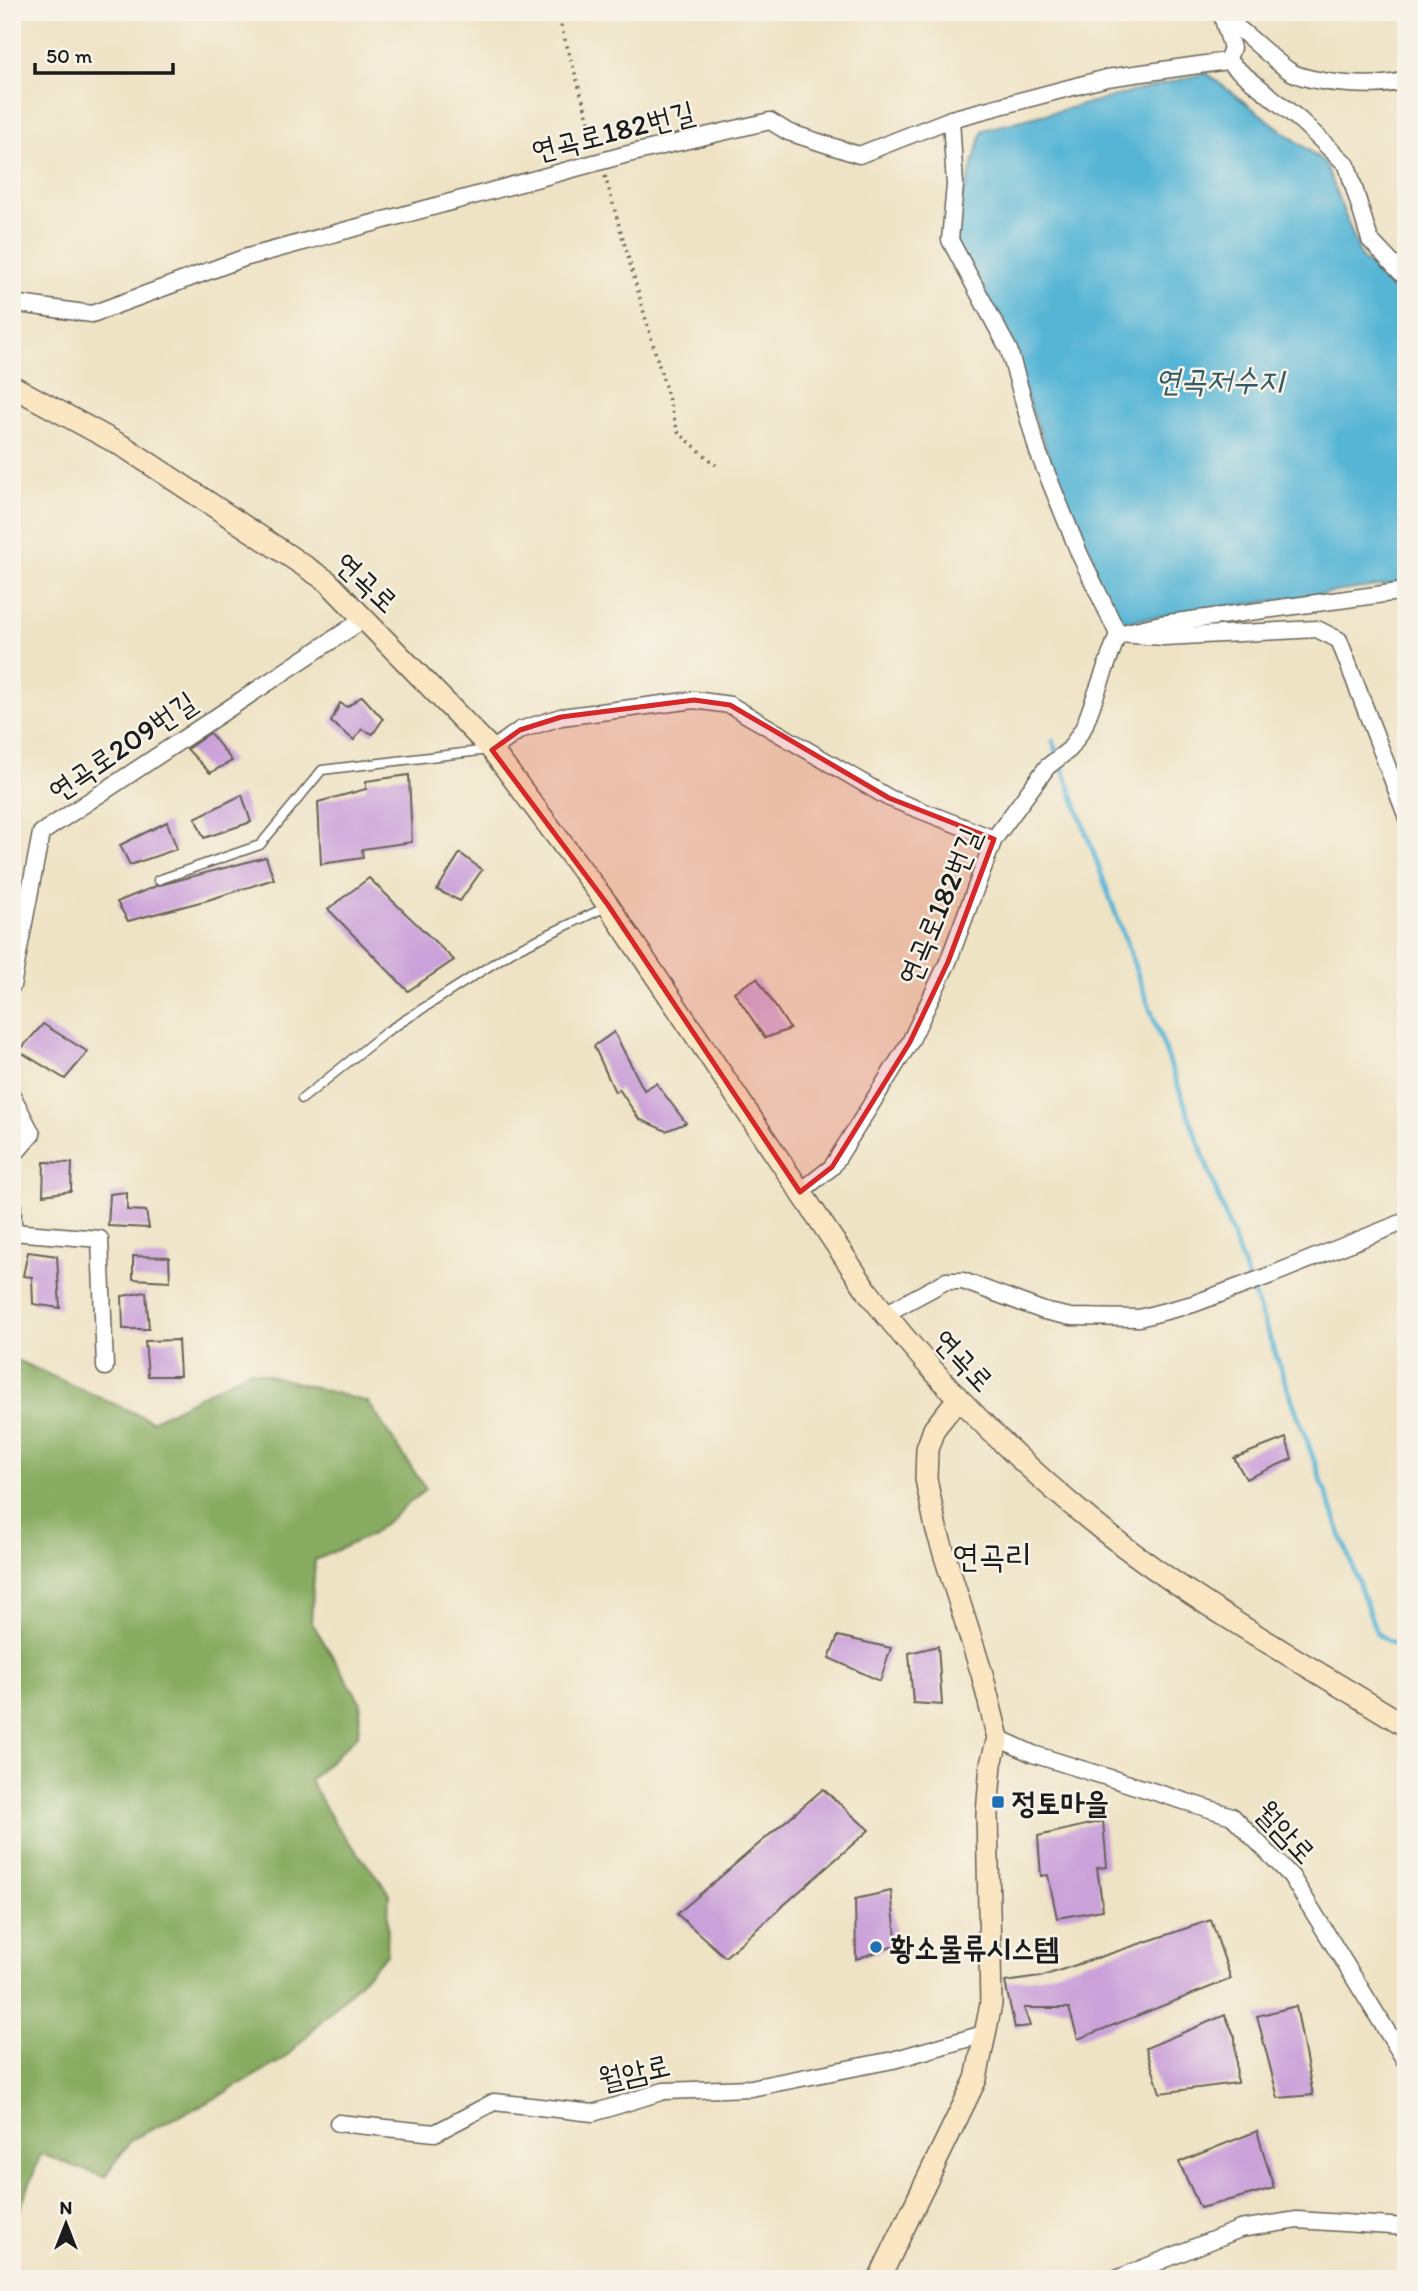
<svg xmlns="http://www.w3.org/2000/svg" width="1418" height="2291" font-family="Itim,'Poor Story',sans-serif">
  <rect width="100%" height="100%" fill="#f7f3e8"/>
  <filter id="ink" filterUnits="userSpaceOnUse"><feTurbulence type="fractalNoise" baseFrequency=".0143" numOctaves="2"/><feDisplacementMap in="SourceGraphic" scale="14" xChannelSelector="R" yChannelSelector="G"/><feConvolveMatrix kernelMatrix="1 2 1 2 8 2 1 2 1" color-interpolation-filters="sRGB"/></filter>
  <filter id="wash" filterUnits="userSpaceOnUse"><feTurbulence type="fractalNoise" baseFrequency=".00686" numOctaves="4" result="noise"/><feDisplacementMap in="SourceGraphic" scale="28" xChannelSelector="R" yChannelSelector="G"/><feGaussianBlur stdDeviation="1.57" result="paint"/><feColorMatrix in="noise" values="0 0 0 0 0 0 0 0 0 0 0 0 0 0 0 0 0 1.4 0 .05"/><feComposite in="paint" operator="in"/></filter>
  <g filter="url(#wash)">
    <rect width="100%" height="100%" fill="#efe3c5"/>
    <!-- forest -->
    <polygon fill="#87ab60" stroke="#52643e" stroke-width="2" points="12,1358 152,1421 250,1370 368,1402 426,1489 371,1535 315,1560 311,1621 361,1703 358,1735 310,1780 335,1824 389,1892 387,1954 284,2059 212,2100 132,2139 104,2177 41,2154 12,2230"/>
    <!-- water -->
    <polygon fill="#57b5d5" stroke="#3a6878" stroke-width="2" points="1206,73 1325,163 1362,259 1406,298 1406,582 1128,621 1111,621 1009,350 950,240 983,130"/>
    <g fill="none" stroke-linecap="round" stroke-linejoin="round">
      <!-- stream -->
      <polyline stroke="#57b5d5" stroke-width="5" points="1053,741 1377,1634 1406,1651"/>
    </g>
    <g id="blocks">
      <!-- building -->
      <g fill="#caa1d9">
        <polygon points="362,696 383,719 373,734 362,729 354,740 331,722 340,703 347,707"/>
        <polygon points="210,733 232,761 210,773 187,749"/>
        <polygon points="409,775 412,842 362,849 363,858 321,864 318,802 366,789 366,781"/>
        <polygon points="242,795 251,822 204,838 195,818"/>
        <polygon points="167,822 177,849 130,865 120,845"/>
        <polygon points="460,853 482,870 460,901 437,890"/>
        <polygon points="266,857 274,879 208,900 128,921 117,902 156,886"/>
        <polygon points="369,878 454,960 408,991 328,909"/>
        <polygon points="757,978 790,1029 765,1038 734,992"/>
        <polygon points="43,1024 88,1052 65,1079 19,1051"/>
        <polygon points="614,1032 644,1090 656,1083 686,1123 666,1131 639,1119 619,1089 615,1092 594,1046"/>
        <polygon points="44,1162 72,1163 71,1191 43,1195"/>
        <polygon points="127,1192 127,1210 146,1211 149,1228 108,1226 110,1194"/>
        <polygon points="28,1252 57,1256 60,1308 33,1304 32,1277 23,1276"/>
        <polygon points="133,1256 169,1257 170,1281 133,1279"/>
        <polygon points="146,1292 149,1329 123,1329 122,1296"/>
        <polygon points="178,1340 180,1376 148,1376 145,1341"/>
        <polygon points="1286,1438 1292,1459 1246,1479 1234,1458"/>
        <polygon points="838,1636 891,1648 880,1681 829,1658"/>
        <polygon points="938,1646 942,1705 913,1703 909,1653"/>
        <polygon points="823,1789 869,1830 725,1957 677,1914"/>
        <polygon points="1103,1821 1107,1867 1097,1868 1103,1910 1057,1918 1048,1875 1041,1876 1038,1836"/>
        <polygon points="891,1891 897,1945 856,1959 855,1899"/>
        <polygon points="1211,1920 1231,1979 1078,2039 1069,2008 1024,2008 1030,2026 1015,2028 1005,1982 1040,1977"/>
        <polygon points="1296,2006 1313,2095 1278,2098 1257,2016"/>
        <polygon points="1225,2015 1235,2037 1237,2083 1160,2093 1146,2048"/>
        <polygon points="1257,2131 1274,2188 1200,2208 1179,2162"/>
      </g>
    </g>
  </g>
  <g filter="url(#ink)">
    <use href="#blocks" fill-opacity="0" stroke="#666257" stroke-width="2"/>
    <g fill="none" stroke-linecap="round" stroke-linejoin="round">
      <!-- lane casing -->
      <g stroke="#666257" stroke-width="11">
        <g id="lane">
          <polyline points="158,880 260,845 322,770 488,750"/>
          <polyline points="302,1099 386,1032 513,951 606,907"/>
        </g>
      </g>
      <!-- street casing -->
      <g stroke="#666257" stroke-width="19">
        <g id="street">
          <polyline points="1222,16 1232,48 1227,61"/>
          <path d="M1225 18C1248 34 1266 54 1288 70 1307 84 1385 90 1406 79"/>
          <polyline points="951,119 955,185 950,240 1009,350 1038,452 1080,555 1118,634 1164,637 1317,629 1339,640 1406,815"/>
          <polyline points="12,303 92,314 244,258 624,155 770,121 788,132 859,155 951,119 1107,78 1227,61 1301,121 1347,165 1370,240 1406,278"/>
          <polyline points="492,750 520,730 561,717 694,700 730,705 889,798 994,839"/>
          <polyline points="12,986 41,833 364,619"/>
          <polyline points="12,1095 32,1134 12,1157 13,1232"/>
          <polyline points="800,1192 832,1167 910,1042 948,962 994,839 1047,767 1070,749 1084,727 1118,634 1161,624 1406,591"/>
          <polyline points="12,1232 100,1239 105,1367"/>
          <polyline points="885,1314 946,1281 963,1281 1044,1311 1071,1317 1139,1318 1193,1304 1271,1275 1406,1221"/>
          <polyline points="998,1738 1033,1754 1232,1816 1291,1876 1406,2062"/>
          <polyline points="338,2123 435,2133 494,2102 593,2113 664,2091 751,2088 893,2060 987,2033"/>
          <polyline points="1116,2279 1240,2229 1297,2220 1406,2227"/>
        </g>
      </g>
      <!-- secondary casing -->
      <g stroke="#666257" stroke-width="24">
        <g id="secondary">
          <path d="M12 386 126 448 327 581 492 750 608 905 868 1292C933 1377 1007 1452 1090 1520 1187 1599 1299 1660 1406 1726"/>
          <polyline points="879,2279 976,2079 991,2004 987,1814 991,1764 998,1738 982,1674 936,1528 926,1479 927,1449 934,1429 957,1400"/>
        </g>
      </g>
      <!-- path -->
      <g stroke="#666257" stroke-width="3.5" stroke-dasharray="2 5" stroke-linecap="butt">
        <polyline points="557,12 596,145"/>
        <polyline points="605,176 678,432 716,465"/>
      </g>
      <!-- lane -->
      <use href="#lane" stroke="#fff" stroke-width="8"/>
      <!-- street -->
      <use href="#street" stroke="#fff" stroke-width="16"/>
      <!-- secondary -->
      <use href="#secondary" stroke="#fbe6c4" stroke-width="21"/>
    </g>
  </g>
  <!-- marked area -->
  <path fill="#d62828" fill-opacity="0.2" stroke="#d62828" stroke-width="5" stroke-linejoin="round" d="M694 700 730 705 889 798 994 839 948 962 910 1042 832 1167 800 1192 608 905 492 750 520 730 561 717Z"/>
  <!-- markers -->
  <g fill="#1f6fb2" stroke="#f7f3e8" stroke-width="2.5">
    <rect x="991" y="1795" width="14" height="14" rx="3.5"/>
    <circle cx="876" cy="1947" r="7"/>
  </g>
  <g text-anchor="middle" dominant-baseline="central" stroke-width="5" stroke-linejoin="round" paint-order="stroke">
    <!-- street labels -->
    <g font-size="30" fill="#1c1c1c" stroke="#f7f3e8">
      <text transform="translate(613 131) rotate(-14)">연곡로182번길</text>
      <text transform="translate(367 582) rotate(43)">연곡로</text>
      <text transform="translate(122 746) rotate(-34)">연곡로209번길</text>
      <text transform="translate(939 906) rotate(-67)">연곡로182번길</text>
      <text transform="translate(964 1360) rotate(47)">연곡로</text>
      <text transform="translate(1286 1832) rotate(47)">월암로</text>
      <text transform="translate(634 2072) rotate(-13)">월암로</text>
    </g>
    <!-- poi labels -->
    <g font-size="30" font-weight="bold" fill="#1c1c1c" stroke="#f7f3e8" text-anchor="start">
      <text x="1012" y="1802">정토마을</text>
      <text x="890" y="1947">황소물류시스템</text>
    </g>
    <!-- water labels -->
    <g font-size="32" font-style="italic" fill="#345966" stroke="#f7f3e8">
      <text x="1219" y="380">연곡저수지</text>
    </g>
    <!-- quarter labels -->
    <g font-size="33" fill="#1c1c1c" stroke="#f7f3e8">
      <text x="992" y="1555">연곡리</text>
    </g>
  </g>
  <!-- margin -->
  <rect width="1418" height="2291" fill="none" stroke="#f7f3e8" stroke-width="42"/>
  <!-- north arrow -->
  <g transform="translate(66 2224)" stroke="#f7f3e8" stroke-width="5" paint-order="stroke">
  <path d="M0-5L12 26L0 18L-12 26Z" fill="#1c1c1c"/>
  <text y="-10" font-size="19" font-weight="bold" text-anchor="middle" fill="#1c1c1c">N</text>
  </g>
  <!-- scale -->
  <path d="M35 63v10h138v-10" fill="none" stroke="#1c1c1c" stroke-width="3.5"/>
  <text x="46" y="63" font-size="21" fill="#1c1c1c" stroke="#f7f3e8" stroke-width="5" paint-order="stroke">50 m</text>
</svg>
